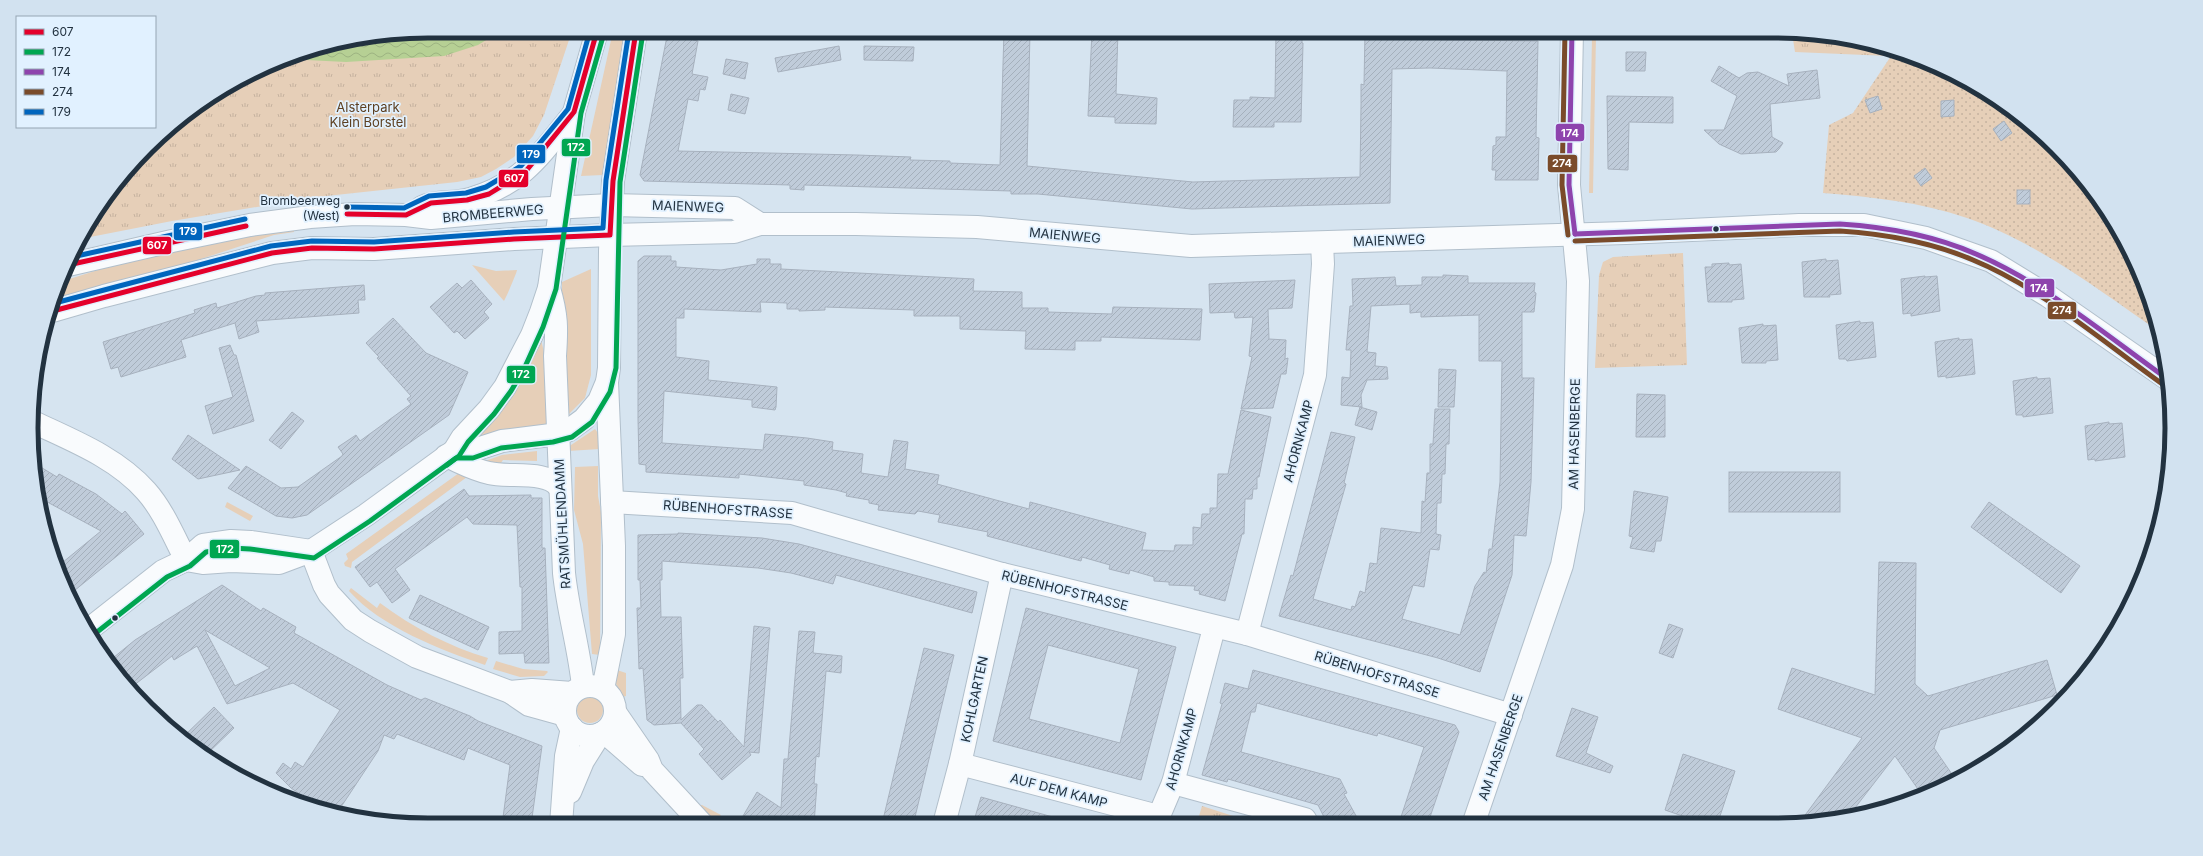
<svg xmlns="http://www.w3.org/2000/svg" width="2203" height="856" font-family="Inter,sans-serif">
  <defs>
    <pattern id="park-tufts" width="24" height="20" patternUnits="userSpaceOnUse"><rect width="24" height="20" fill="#e6cfb8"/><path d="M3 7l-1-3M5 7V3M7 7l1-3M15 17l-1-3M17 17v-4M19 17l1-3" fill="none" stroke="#c5b29f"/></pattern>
    <pattern id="garden-dots" width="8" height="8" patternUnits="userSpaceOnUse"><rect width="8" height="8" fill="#e6cfb8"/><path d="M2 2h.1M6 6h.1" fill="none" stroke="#c5b29f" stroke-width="1.8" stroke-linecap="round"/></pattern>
    <pattern id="water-waves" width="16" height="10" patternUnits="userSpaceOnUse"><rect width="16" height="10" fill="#b6d094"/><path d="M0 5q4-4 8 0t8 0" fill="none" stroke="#9cb381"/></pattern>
    <pattern id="building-hatch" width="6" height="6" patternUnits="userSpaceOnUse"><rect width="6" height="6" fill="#c0ccda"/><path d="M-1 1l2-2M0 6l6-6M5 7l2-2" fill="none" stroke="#a5b0bc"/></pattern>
  </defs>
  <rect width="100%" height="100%" fill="#d6e4f0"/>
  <!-- grass -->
  <g fill="#e6cfb8">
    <polygon points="613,31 628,31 603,175 581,176"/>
    <polygon points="1592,36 1596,36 1593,193 1589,193"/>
    <polygon points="294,228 294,232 274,235 192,262 52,301 60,282 136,258"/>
    <path d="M472 265 496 271 517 270C517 272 506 298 504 301Z"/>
    <polygon points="591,269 591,375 585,398 566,417 562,327 562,282"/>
    <polygon points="541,339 545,357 550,426 466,444"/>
    <polygon points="595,429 598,433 600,449 568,451 568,447"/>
    <polygon points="537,451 537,461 503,460 496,470 485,461 502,455"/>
    <polygon points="598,466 598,496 601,512 600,655 592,654 583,544 574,510 575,467"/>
    <polygon points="459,473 471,474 352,562 351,568 345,566 344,563 348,559 346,554"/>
    <polygon points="227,502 253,516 250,521 225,507"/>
    <path d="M351 588 377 608 380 603C412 627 450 647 488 658L485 665C441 650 381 627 349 591Z"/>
    <polygon points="496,661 523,669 547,671 548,672 544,676 520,677 493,669"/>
    <polygon points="614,669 626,673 626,696 623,697 616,684"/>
    <circle cx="590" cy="710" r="13"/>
    <polygon points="696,805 702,805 721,815 714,824"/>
  </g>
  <!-- park -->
  <g fill="url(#park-tufts)">
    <path d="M428 31H572L544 115 533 136 514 157 496 169 481 177 457 182 317 197 172 221 80 239 84 230C99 209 113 185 130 166 187 102 266 57 350 39 375 33 402 34 428 31Z"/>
    <polygon points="1601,31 1745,31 1600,37"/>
    <polygon points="1792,33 1878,45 1912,57 1795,52"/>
    <polygon points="1683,253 1687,365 1595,368 1599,275 1603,262 1613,257"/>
    <polygon points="1202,806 1255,823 1197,823"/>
  </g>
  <!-- garden -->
  <path fill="url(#garden-dots)" d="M1891 56 1912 57 1951 72 2017 113 2074 166 2119 230 2151 301 2158 331C2101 291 2033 240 1967 218 1921 202 1871 197 1823 193L1829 125 1853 113Z"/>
  <!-- water -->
  <path fill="url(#water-waves)" d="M428 31H501L478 45 444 56 346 62 286 59C331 38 379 36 428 31Z"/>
  <!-- building -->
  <g fill="url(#building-hatch)" stroke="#a7b1be" fill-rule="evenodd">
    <polygon points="668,31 694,31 693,40 698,41 692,74 708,77 705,90 700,89 698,101 688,99 678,151 857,155 911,157 910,160 950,161 950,163 1000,165 1004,31 1030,31 1027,166 1193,182 1360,177 1361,104 1361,84 1364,85 1365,31 1392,31 1392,39 1538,41 1536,137 1539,138 1538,180 1495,180 1496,170 1492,170 1493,146 1496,145 1496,137 1506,137 1507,71 1430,68 1392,69 1390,203 1192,209 1038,194 1011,194 1011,191 804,185 804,190 790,189 790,185 644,181 640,175"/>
    <polygon points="1092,31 1118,31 1116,94 1157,98 1156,124 1115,123 1115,117 1088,116"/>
    <polygon points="1276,31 1302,31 1302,43 1303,43 1301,122 1274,122 1274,127 1233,127 1234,100 1250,100 1250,97 1275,98"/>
    <polygon points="839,46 841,60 778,72 775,58"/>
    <polygon points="864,46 914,47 913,61 864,60"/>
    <polygon points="1626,52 1646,52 1645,71 1626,71"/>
    <polygon points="726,59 748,63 745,79 723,74"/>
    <polygon points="1719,66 1739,78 1747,73 1758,72 1789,86 1787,74 1817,70 1820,98 1770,104 1772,137 1783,143 1779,149 1776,152 1741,154 1719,144 1704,130 1724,130 1737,96 1711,81"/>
    <polygon points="731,94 749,98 745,114 728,110"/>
    <polygon points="1607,96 1673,97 1673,123 1629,122 1628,170 1608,169"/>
    <polygon points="1878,96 1882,109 1870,113 1865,100"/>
    <polygon points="1954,100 1954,116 1941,117 1941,101"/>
    <polygon points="2004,121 2012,133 2001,141 1993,129"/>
    <polygon points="1925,168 1932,178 1921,186 1914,176"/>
    <rect x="2017" y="190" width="13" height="14"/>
    <polygon points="644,256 671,256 671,261 676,261 676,267 721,270 757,264 757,259 770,259 770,264 781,264 781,269 974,279 973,291 1022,292 1022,308 1048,308 1048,312 1112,314 1113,307 1202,309 1200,340 1101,337 1101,341 1075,341 1075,350 1025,349 1026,331 960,329 960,316 914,316 914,310 825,307 825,310 799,311 799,309 787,309 787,303 760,302 761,312 684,309 684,318 676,318 676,357 709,361 708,380 777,387 776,407 775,410 752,407 752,400 664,391 662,443 763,450 765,434 807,438 833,442 832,450 863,454 861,473 888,477 894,440 908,442 905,469 939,475 937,484 1029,509 1030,502 1146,533 1142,550 1174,551 1175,545 1193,545 1193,527 1201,528 1202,514 1210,514 1210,508 1217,508 1218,474 1228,474 1241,410 1271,417 1259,477 1257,477 1257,489 1253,489 1252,499 1245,499 1244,534 1242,534 1225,601 1199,594 1200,591 1194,590 1195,586 1169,585 1169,582 1154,581 1154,577 1130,570 1129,574 1109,569 1110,565 1082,557 1081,561 987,536 988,532 938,522 940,515 918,511 915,514 878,510 879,505 869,503 869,500 846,496 847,493 836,490 804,485 804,481 739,474 739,478 646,472 646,465 639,464 638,419 638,261"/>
    <polygon points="1826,259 1826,261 1838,260 1841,294 1829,295 1830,297 1804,297 1802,262"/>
    <polygon points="1729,263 1729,265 1741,264 1744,299 1732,300 1732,302 1708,302 1705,267 1712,267 1712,264"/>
    <polygon points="1443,275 1468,276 1468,283 1535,283 1534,292 1536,293 1534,312 1522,312 1522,378 1534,378 1531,482 1526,536 1514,535 1512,575 1480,672 1438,658 1279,616 1291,575 1293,576 1331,432 1355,437 1344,483 1346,484 1313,599 1351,610 1352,606 1355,607 1360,591 1365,593 1370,563 1377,564 1381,528 1421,533 1422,501 1425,502 1427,473 1430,473 1430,444 1433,444 1435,409 1450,409 1449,444 1446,444 1445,474 1442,474 1441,503 1437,503 1436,534 1441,535 1439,550 1430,549 1424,587 1413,585 1402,619 1460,635 1475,586 1484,572 1486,573 1489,549 1492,549 1500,482 1502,361 1479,361 1479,315 1421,317 1421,312 1410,313 1410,304 1371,306 1367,352 1376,353 1375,366 1387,367 1388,379 1367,380 1361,395 1362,407 1341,405 1342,377 1350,378 1351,350 1346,350 1350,306 1353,306 1352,279 1395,277 1396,286 1422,285 1422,277 1443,277"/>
    <polygon points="1925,276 1925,277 1937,276 1940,311 1911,316 1911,313 1903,314 1901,279"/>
    <polygon points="471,280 492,304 484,312 489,318 465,339 457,331 454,333 430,307 457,283 462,288"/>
    <polygon points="1295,280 1292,308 1268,309 1269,339 1286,340 1285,359 1288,358 1286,374 1281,374 1273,408 1241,409 1252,357 1249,356 1253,317 1235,318 1234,312 1210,313 1209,284"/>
    <polygon points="364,285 365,300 358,300 359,313 256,321 259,332 239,339 235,323 181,340 186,357 121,377 118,367 111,369 103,342 195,313 194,310 216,303 217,308 256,296 265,295 265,293"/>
    <polygon points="393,318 426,353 468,372 449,415 307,515 292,518 276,516 228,488 246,466 281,488 298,487 342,456 343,454 338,447 356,435 360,441 411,404 407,399 411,396 377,358 379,357 366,343"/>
    <polygon points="1860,321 1860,323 1873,322 1876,357 1847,361 1846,359 1839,359 1836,325"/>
    <polygon points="1763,324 1763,326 1776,325 1778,360 1766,361 1766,363 1742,363 1739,328"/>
    <polygon points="1959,338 1959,340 1972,339 1975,374 1946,378 1946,376 1938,377 1935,342"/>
    <polygon points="230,345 234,355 236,355 254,421 213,434 205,406 233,397 219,348"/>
    <polygon points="1439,369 1456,370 1454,407 1438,407"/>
    <polygon points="2037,377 2037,379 2050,378 2053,413 2023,417 2023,415 2016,415 2013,381"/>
    <polygon points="1637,394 1665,395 1665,437 1636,437"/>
    <polygon points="1360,407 1377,412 1372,430 1355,425"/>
    <polygon points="292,412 304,421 281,449 269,440"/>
    <polygon points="2109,422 2109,424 2122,423 2125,457 2095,461 2095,459 2088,460 2085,426"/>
    <polygon points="188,435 240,470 198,479 172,459"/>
    <polygon points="34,463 57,477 59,474 96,494 122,514 125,511 144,534 69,595 57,567 101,531 38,497"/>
    <rect x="1729" y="472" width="111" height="40"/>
    <polygon points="464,489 469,496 531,495 531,498 542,498 542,548 545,548 549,663 525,663 524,653 499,654 499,632 522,631 522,587 520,587 517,525 473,524 467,517 395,569 410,590 392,603 377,582 370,587 355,567"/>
    <polygon points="1634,491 1668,497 1661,541 1656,541 1654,552 1630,548 1633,537 1629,536"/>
    <polygon points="1989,502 2080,566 2061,593 1971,527"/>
    <polygon points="678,533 762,538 799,544 977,592 972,613 836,575 833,584 791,573 758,568 662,561 662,580 660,580 661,617 681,617 683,678 680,678 681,720 697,705 702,705 718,722 720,720 744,747 754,626 770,628 759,753 749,752 751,755 722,780 699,754 704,749 681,723 654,725 647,720 643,668 639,669 637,608 641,608 640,580 638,580 638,535 678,534"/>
    <polygon points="1879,562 1916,563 1915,684 1928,696 2047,660 2057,695 1940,730 1934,748 1956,780 1950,784 1922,795 1895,756 1848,817 1827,822 1800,822 1862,738 1778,709 1792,668 1875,695"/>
    <path d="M222 585 261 611 263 608 296 627 294 633 387 685 421 700 425 698 470 716 478 721 542 746 531 825H502L510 765 468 748 464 760 397 734 394 739 384 735 378 751 337 813 326 812 291 788 276 773 283 763 291 769 295 762 303 767 340 710 293 683 227 704 197 646 174 660 172 656 129 689 108 662 135 640ZM205 630 270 668 235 686Z"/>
    <polygon points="420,595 489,627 478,650 409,618"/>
    <path d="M1026 608 1176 647 1141 780 993 741ZM1048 645 1139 669 1120 743 1029 719Z"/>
    <polygon points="1669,624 1683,629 1673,658 1659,653"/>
    <polygon points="799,631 815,632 813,653 842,656 841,673 826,671 819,757 816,756 814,784 817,784 814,824 744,824 743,816 757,792 781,808 784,759 788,759"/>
    <polygon points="924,648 954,655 915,817 913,824 882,824"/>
    <polygon points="1253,670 1455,725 1459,732 1428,823 1399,823 1424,747 1378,733 1377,736 1257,703 1255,712 1251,712 1241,752 1340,779 1347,793 1344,794 1360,823 1327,823 1318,805 1228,779 1227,782 1202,775 1222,704 1220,703 1225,683 1248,689"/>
    <polygon points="214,707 234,728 206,755 182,738"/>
    <polygon points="1572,708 1598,717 1586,753 1613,766 1610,773 1556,756"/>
    <polygon points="1683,754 1735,771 1718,822 1700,822 1665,810"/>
    <polygon points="981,797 1060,819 1059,823 973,824"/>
  </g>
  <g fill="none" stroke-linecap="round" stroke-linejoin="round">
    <!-- minor casing -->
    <g stroke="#b1bfcb" stroke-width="24">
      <g id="minor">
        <polyline points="611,205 735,208 760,224"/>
        <polyline points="610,235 734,232 760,224 856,224 977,227 1191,246 1626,233 1799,225 1864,225 1926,238 1991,261 2048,296 2169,380"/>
        <path d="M549 288C557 315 557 328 555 356L564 573C568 611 579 648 583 686"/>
        <path d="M31 421C71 440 116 457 146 491 163 510 174 537 186 560"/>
        <path d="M446 456C460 462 474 470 489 473 509 478 547 470 559 487"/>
        <polyline points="612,502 792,513 1002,574 1247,634 1511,715"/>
        <polyline points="311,551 324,585 329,594 353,620 370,631 417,657 510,692 529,705 565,715"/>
        <polyline points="1247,634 1315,375 1323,264 1322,243"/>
        <circle cx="590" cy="711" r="25"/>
        <polyline points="603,689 614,634 614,546 607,382"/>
        <polyline points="510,692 532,690 572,693"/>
        <polyline points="615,712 648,760 652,770 702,824"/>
        <polyline points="604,732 642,765"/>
        <polyline points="960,764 1158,816"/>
        <polyline points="1173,783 1305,819 1307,823"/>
        <polyline points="570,792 583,761 600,734"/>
        <polyline points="1474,822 1562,565 1573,509 1578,281 1569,185 1572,31"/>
        <polyline points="1156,823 1173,783 1214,628"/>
        <polyline points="944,824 960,764 1002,574"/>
        <polyline points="561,825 566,756 572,728"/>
      </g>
    </g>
    <!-- major casing -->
    <g stroke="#b1bfcb" stroke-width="24">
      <g id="major">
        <path d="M422 207C437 200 454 204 470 199 523 184 541 154 574 113"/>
        <polyline points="68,265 172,241 250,225 310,217 355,214 406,215 431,218 532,209 611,205"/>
        <polyline points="49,312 104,296 272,253 312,248 374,249 514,239 610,235"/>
        <polyline points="454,451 471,451 502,441 559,434 569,430 584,419 599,401 607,382 609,368 610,251 613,181 636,31"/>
        <polyline points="186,560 203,563 231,561 279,563 311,551 366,515 454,451 462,438 489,409 505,387 532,335 541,312 549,288 574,112 597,31"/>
        <polyline points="88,630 163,571 186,560 203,545 231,541 251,542 311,551"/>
      </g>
    </g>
    <!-- minor -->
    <use href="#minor" stroke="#f9fbfd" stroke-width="22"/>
    <!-- major -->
    <use href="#major" stroke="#f9fbfd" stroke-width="22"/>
    <!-- bus-1 casing -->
    <g stroke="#e1f1ff" stroke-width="8">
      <g id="bus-1">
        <polyline points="347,214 406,215 431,203 467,200 489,194 526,171 574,112 597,31"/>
        <polyline points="68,265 246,226"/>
        <polyline points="49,312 272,253 312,248 374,249 514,239 610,235 613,181 636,31"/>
      </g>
    </g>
    <!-- bus-2 casing -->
    <g stroke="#e1f1ff" stroke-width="8">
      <g id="bus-2">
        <polyline points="447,465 459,456 468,442 494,414 511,391 524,369 543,327 556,289 581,113 604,33"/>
        <polyline points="92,636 167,577 190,566 206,552 231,548 250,549 314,558 370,521 456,458 473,458 501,448 553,442 572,437 592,422 610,392 616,368 620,182 643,32"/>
      </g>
    </g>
    <!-- bus-3 casing -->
    <g stroke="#e1f1ff" stroke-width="8">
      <g id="bus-3">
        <polyline points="1572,31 1569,185 1575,234"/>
        <path d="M1575 234 1840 224C1886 227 1933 235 1976 254 2046 284 2107 336 2169 380"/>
      </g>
    </g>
    <!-- bus-4 casing -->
    <g stroke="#e1f1ff" stroke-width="8">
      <g id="bus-4">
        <polyline points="1565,31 1562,185 1568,235"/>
        <path d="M1575 241 1840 231C1885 234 1931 242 1973 260 2043 289 2103 342 2165 386"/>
      </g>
    </g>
    <!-- bus-5 casing -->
    <g stroke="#e1f1ff" stroke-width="8">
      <g id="bus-5">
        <polyline points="347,207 404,208 429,196 466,193 486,187 521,166 568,109 590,31"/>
        <polyline points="72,257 245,219"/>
        <polyline points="51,304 271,246 312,241 374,242 514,232 603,228 606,180 629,31"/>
      </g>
    </g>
    <!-- bus-1 -->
    <use href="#bus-1" stroke="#e4002b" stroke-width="5"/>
    <!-- bus-2 -->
    <use href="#bus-2" stroke="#00a651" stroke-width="5"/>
    <!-- bus-3 -->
    <use href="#bus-3" stroke="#8e44ad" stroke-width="5"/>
    <!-- bus-4 -->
    <use href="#bus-4" stroke="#7a4b2a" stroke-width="5"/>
    <!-- bus-5 -->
    <use href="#bus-5" stroke="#0065bd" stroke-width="5"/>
  </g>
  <!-- markers -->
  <g fill="#223240" stroke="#e1f1ff" stroke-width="1.5">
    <circle cx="347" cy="207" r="3.5"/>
    <circle cx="1716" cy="229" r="3.5"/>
    <circle cx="115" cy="618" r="3.5"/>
  </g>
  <g text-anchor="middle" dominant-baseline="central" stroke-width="3.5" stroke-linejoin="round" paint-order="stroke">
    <!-- bus labels -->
    <g font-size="12" fill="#223240" stroke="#e1f1ff" text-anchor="end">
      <text x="340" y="200">Brombeerweg<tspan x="340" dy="15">(West)</tspan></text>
    </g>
    <!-- park labels -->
    <g font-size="13" fill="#5d3f20" stroke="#e1f1ff">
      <text x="368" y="107">Alsterpark<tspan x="368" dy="15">Klein Borstel</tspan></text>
    </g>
    <!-- street labels -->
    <g font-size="13" fill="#223240" stroke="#e1f1ff">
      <text transform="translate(688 206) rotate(2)">MAIENWEG</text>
      <text transform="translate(493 213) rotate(-5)">BROMBEERWEG</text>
      <text transform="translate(1065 235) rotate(5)">MAIENWEG</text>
      <text transform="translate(1389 240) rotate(-2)">MAIENWEG</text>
      <text transform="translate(1574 434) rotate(-89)">AM HASENBERGE</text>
      <text transform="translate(1298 441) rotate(-75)">AHORNKAMP</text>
      <text transform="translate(728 509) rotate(4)">RÜBENHOFSTRASSE</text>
      <text transform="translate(562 524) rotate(-93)">RATSMÜHLENDAMM</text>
      <text transform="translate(1065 590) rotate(14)">RÜBENHOFSTRASSE</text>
      <text transform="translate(1377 674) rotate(17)">RÜBENHOFSTRASSE</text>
      <text transform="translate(974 699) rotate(-78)">KOHLGARTEN</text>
      <text transform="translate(1500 747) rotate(-71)">AM HASENBERGE</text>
      <text transform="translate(1181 749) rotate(-74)">AHORNKAMP</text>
      <text transform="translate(1059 790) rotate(15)">AUF DEM KAMP</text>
    </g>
  </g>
  <!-- crop -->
  <path d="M0 0H2203V856H0ZM428 38H1775A390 390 0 0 1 2165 428V428A390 390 0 0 1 1775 818H428A390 390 0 0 1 38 428V428A390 390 0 0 1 428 38Z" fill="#d2e2f0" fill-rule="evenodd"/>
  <path fill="none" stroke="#223240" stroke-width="5" d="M428 38H1775A390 390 0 0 1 2165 428V428A390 390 0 0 1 1775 818H428A390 390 0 0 1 38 428V428A390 390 0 0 1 428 38Z"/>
  <g stroke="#e1f1ff" stroke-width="1.5">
    <rect x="1555" y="123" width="30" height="19" rx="4" fill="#8e44ad"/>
    <rect x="561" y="138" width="30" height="19" rx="4" fill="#00a651"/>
    <rect x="516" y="144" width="30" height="20" rx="4" fill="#0065bd"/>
    <rect x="1547" y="154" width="31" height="19" rx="4" fill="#7a4b2a"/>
    <rect x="498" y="169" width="31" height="19" rx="4" fill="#e4002b"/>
    <rect x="173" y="222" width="30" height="19" rx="4" fill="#0065bd"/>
    <rect x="142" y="236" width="30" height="19" rx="4" fill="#e4002b"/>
    <rect x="2024" y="278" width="31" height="20" rx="4" fill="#8e44ad"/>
    <rect x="2047" y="301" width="30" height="19" rx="4" fill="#7a4b2a"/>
    <rect x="506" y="365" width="30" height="19" rx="4" fill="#00a651"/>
    <rect x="209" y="539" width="31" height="20" rx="4" fill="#00a651"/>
  </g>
  <g font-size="11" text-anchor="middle" font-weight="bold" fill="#fff">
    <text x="1570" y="137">174</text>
    <text x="576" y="151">172</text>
    <text x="531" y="158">179</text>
    <text x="1562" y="167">274</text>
    <text x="514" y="182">607</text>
    <text x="188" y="235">179</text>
    <text x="157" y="249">607</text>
    <text x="2039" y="292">174</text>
    <text x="2062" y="314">274</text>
    <text x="521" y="378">172</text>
    <text x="225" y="553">172</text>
  </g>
  <!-- legend -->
  <rect x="16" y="16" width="140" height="112" fill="#e1f1ff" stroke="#95a5b3"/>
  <rect x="24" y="29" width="20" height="6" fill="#e4002b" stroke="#95a5b3"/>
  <text x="52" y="36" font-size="12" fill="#223240">607</text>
  <rect x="24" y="49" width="20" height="6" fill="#00a651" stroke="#95a5b3"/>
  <text x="52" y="56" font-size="12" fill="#223240">172</text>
  <rect x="24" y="69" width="20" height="6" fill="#8e44ad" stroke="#95a5b3"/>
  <text x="52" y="76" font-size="12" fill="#223240">174</text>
  <rect x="24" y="89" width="20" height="6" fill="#7a4b2a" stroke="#95a5b3"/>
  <text x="52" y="96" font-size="12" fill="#223240">274</text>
  <rect x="24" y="109" width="20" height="6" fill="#0065bd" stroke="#95a5b3"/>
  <text x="52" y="116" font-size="12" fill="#223240">179</text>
</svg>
